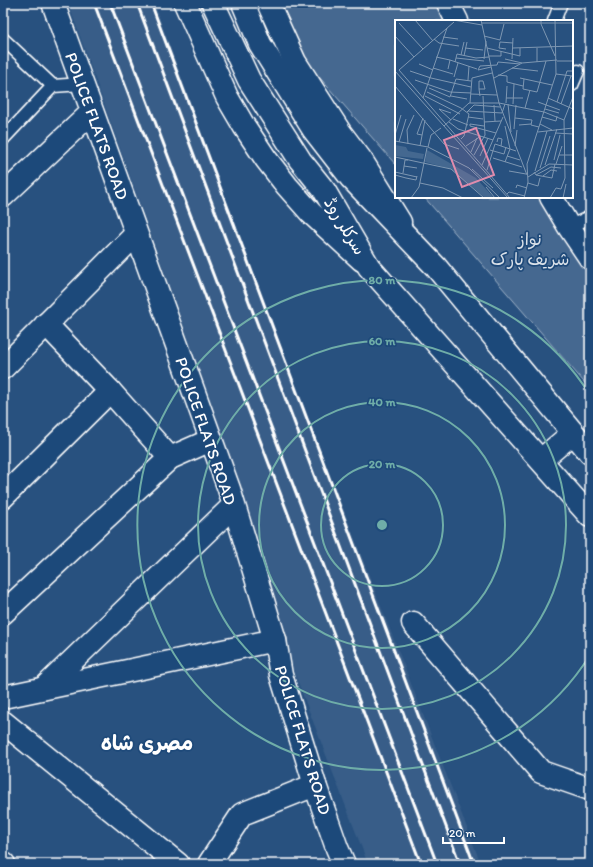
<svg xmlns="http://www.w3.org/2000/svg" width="593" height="867" font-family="Itim,'Playpen Sans Arabic',sans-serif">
  <rect width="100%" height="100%" fill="#28517f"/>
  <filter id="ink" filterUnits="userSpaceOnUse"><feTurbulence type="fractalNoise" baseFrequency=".025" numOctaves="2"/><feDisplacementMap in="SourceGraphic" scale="8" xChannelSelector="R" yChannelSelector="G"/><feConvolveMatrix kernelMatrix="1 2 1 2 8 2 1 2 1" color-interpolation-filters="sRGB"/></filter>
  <g filter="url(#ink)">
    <!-- built -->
    <polygon fill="#375d88" points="68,3 154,3 277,338 481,864 368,864 282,641 214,412"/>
    <!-- green -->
    <g fill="#446890" stroke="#a2b4c8">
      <polygon points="278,3 440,3 449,21 396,21 396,165 307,63"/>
      <polygon points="424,197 550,197 590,254 590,389"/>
    </g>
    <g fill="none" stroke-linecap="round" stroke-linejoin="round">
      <!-- service casing -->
      <g stroke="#fff" stroke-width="15">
        <g id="service">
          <polyline points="554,21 561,3"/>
          <polyline points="3,39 53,86"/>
          <polyline points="572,85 578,71"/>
          <polyline points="3,139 53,86 82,84"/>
          <polyline points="569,227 590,217"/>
        </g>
      </g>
      <!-- minor casing -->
      <g stroke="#fff" stroke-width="25">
        <g id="minor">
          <polyline points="185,3 227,97 244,126 266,159 287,186 311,213 362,260"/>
          <polyline points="268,3 295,62 340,132 362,161 400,222"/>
          <polyline points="448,3 457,21"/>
          <polyline points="3,196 92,112"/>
          <polyline points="551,197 569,227 590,258"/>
          <polyline points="46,324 110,391 170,458"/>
          <polyline points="3,368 136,234"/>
          <polyline points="3,497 110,391"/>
          <polyline points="3,613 170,458 211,440"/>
          <polyline points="413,623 541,772 590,789"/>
          <polyline points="44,688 233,506"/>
          <polyline points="3,697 275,640"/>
          <polyline points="3,722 178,864"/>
          <polyline points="3,864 4,864"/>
          <polyline points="209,864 242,814 315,785"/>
        </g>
      </g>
      <!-- tertiary casing -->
      <g stroke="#fff" stroke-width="25">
        <polyline id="tertiary" points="53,3 229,489 275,640 281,675 315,785 337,848 344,864"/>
      </g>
      <!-- primary casing -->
      <g stroke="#fff" stroke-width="25">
        <g id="primary">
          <polyline points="213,3 249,80 300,160 324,190 369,267 590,516"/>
          <polyline points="243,3 260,44 313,129 351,178 436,267 590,453"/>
          <polyline points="541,460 573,433"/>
        </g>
      </g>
      <!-- service -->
      <use href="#service" stroke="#1f4a7a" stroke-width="12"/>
      <!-- minor -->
      <use href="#minor" stroke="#1f4a7a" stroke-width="22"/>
      <!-- tertiary -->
      <use href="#tertiary" stroke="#1f4a7a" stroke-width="22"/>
      <!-- primary -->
      <use href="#primary" stroke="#1f4a7a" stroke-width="22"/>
      <!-- rail -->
      <g stroke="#fff" stroke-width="3">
        <polyline points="94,3 421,864"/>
        <polyline points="110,3 437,864"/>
        <polyline points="137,3 460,864"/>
        <polyline points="151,3 474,864"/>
      </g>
    </g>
  </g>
  <!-- distance rings -->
  <g fill="none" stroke="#6fada8" stroke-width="2">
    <circle cx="382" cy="525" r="61"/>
    <circle cx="382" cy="525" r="123"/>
    <circle cx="382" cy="525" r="184"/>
    <path d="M590 655A245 245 0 1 1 590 395"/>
  </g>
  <g text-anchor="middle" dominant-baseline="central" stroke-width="3.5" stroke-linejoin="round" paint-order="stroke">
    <!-- street labels -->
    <g font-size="17" fill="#fff" stroke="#1f4a7a">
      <text transform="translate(97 126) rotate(70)">POLICE FLATS ROAD</text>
      <text transform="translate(345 226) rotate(59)">سرکلر روڈ</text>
      <text transform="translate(206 431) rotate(71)">POLICE FLATS ROAD</text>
      <text transform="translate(303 740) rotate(73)">POLICE FLATS ROAD</text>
    </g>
    <!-- park labels -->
    <g font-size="17" fill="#dae1e9" stroke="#1f4a7a">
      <text x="530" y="239">نواز<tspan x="530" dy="20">شریف پارک</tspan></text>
    </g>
    <!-- district labels -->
    <g font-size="21" font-weight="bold" fill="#fff" stroke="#1f4a7a">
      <text x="147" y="742">مصری شاہ</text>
    </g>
  </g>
  <!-- overview -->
  <g transform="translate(395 20)">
    <rect width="178" height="178" fill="#28517f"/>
    <path d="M0 125 11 127 13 131 29 134 28 139 0 136ZM32 130 81 158 99 178H90L56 149 30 142Z" fill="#446890"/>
    <path fill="none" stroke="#7e97b2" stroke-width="1" d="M20 0 38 21M58 0 87 5M86 0 104 83 149 92M146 0V4L160 36M4 3 28 29M87 3H178M0 16 19 37M89 16 105 20 109 4M48 17 63 19M39 19 44 23 64 26M70 28 88 30M92 28 125 36V28M118 28 178 26M142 28V42M111 29 104 28 105 22 118 23M66 35 69 22M69 36 72 22M94 36H106V31M41 37 55 40M61 38 89 41M89 39 91 21M110 39 127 43M117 39 118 18M162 41H178M60 42 62 34 81 38 94 37M24 44 38 50M38 48 58 54M117 48 143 51M53 49 55 40 82 49M4 50 115 178M4 50 59 2M83 50 85 46 102 45 103 42 125 44M83 50 96 47M0 51 113 178M15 51 36 58M161 54 177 56M103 55 112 56V62L128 66M59 57 63 43M36 58 76 67M99 58 127 43 162 40M125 58 157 65M129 59 128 69 142 72 151 41M20 60 55 72 76 73M73 60 74 46M0 66 49 124 64 129M34 68 55 77 61 59 76 61M84 69H90L88 61H84V69L85 76M32 72 66 88 74 94 69 116 66 119M76 74 102 75M30 76 65 94M56 76 72 79M28 78 52 8M111 78H128M153 78 178 89M143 82 165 90M162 82 172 51H178M75 83 77 58 97 53M111 83 112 66M113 84 116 112M118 84 119 64M166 84 176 56M99 85 100 101M130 88 135 70M44 89 56 100M44 89 56 93M150 89 164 93M73 91 107 93 110 84M72 92 79 85 105 87M149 92 169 100M73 97 88 99M147 97 161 101 162 96M120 98 137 100 136 105 144 107M58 99 73 105M54 102 63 109 98 120M89 102 106 101M145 104 157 110M124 105 136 104M49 106 74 83H104L132 155M89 106 75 104V106L101 113M110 106 115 129 110 142M119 109 121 85M143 112 178 108M160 113 178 114M0 115 6 95M27 115 22 114 28 98M0 121 33 127 74 148 105 178M4 122 11 99M102 122 103 118 107 119 106 126M13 124 12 110 19 95M25 126 30 100M71 126 86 116M120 126 122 110M33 127 36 115 46 108M95 130 109 134 111 127M76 132 82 118M79 135 90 115 88 76M164 135H178M85 136 93 118M112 136 125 140M0 137 56 149 89 178M98 138 127 147M159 140 165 115M161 144 167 126M87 145 108 97M150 145 162 109M9 146 22 148M145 148 155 116M77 149 98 168M92 150 100 124 121 131M114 151 131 154M140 151 152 111M0 152 22 157M1 152 0 155 11 158 21 160 22 156M139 152 141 155 157 158 160 144M8 153 10 140H13M141 155 156 147 166 148M148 156 156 150 162 151M133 157 154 144 178 145M25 163 48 168 68 178M133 163 143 166 145 158M91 167 100 178M121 168 122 165 132 168M112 174 114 172 130 176M16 178 24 167 32 128M129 178 133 162 132 144 161 54 160 0M155 178 161 168 166 169 170 158 169 100 178 77M168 178 171 164"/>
    <path fill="#e08cad" fill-opacity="0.15" stroke="#e08cad" stroke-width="2" d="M81 108 99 155 67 167 49 120Z"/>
    <rect width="178" height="178" fill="none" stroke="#fff" stroke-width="2"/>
  </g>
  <circle cx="382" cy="525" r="6" fill="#6fada8" stroke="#1f4a7a" stroke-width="2"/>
  <g font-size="12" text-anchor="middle" font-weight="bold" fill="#6fada8" stroke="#1f4a7a" stroke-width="3.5" stroke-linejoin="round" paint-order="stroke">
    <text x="382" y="284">80 m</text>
    <text x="382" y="345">60 m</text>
    <text x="382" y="406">40 m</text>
    <text x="382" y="468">20 m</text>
  </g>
  <!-- margin -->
  <rect width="593" height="867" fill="none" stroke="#1f4a7a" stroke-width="16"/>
  <rect x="8" y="8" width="577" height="851" fill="none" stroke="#fff" stroke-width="1.5" filter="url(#ink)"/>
  <!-- scale -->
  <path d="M443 837v6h61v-6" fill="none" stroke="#ffffff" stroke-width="2"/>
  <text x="449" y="837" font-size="12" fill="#ffffff" stroke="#1f4a7a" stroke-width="3" paint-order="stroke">20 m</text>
</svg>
